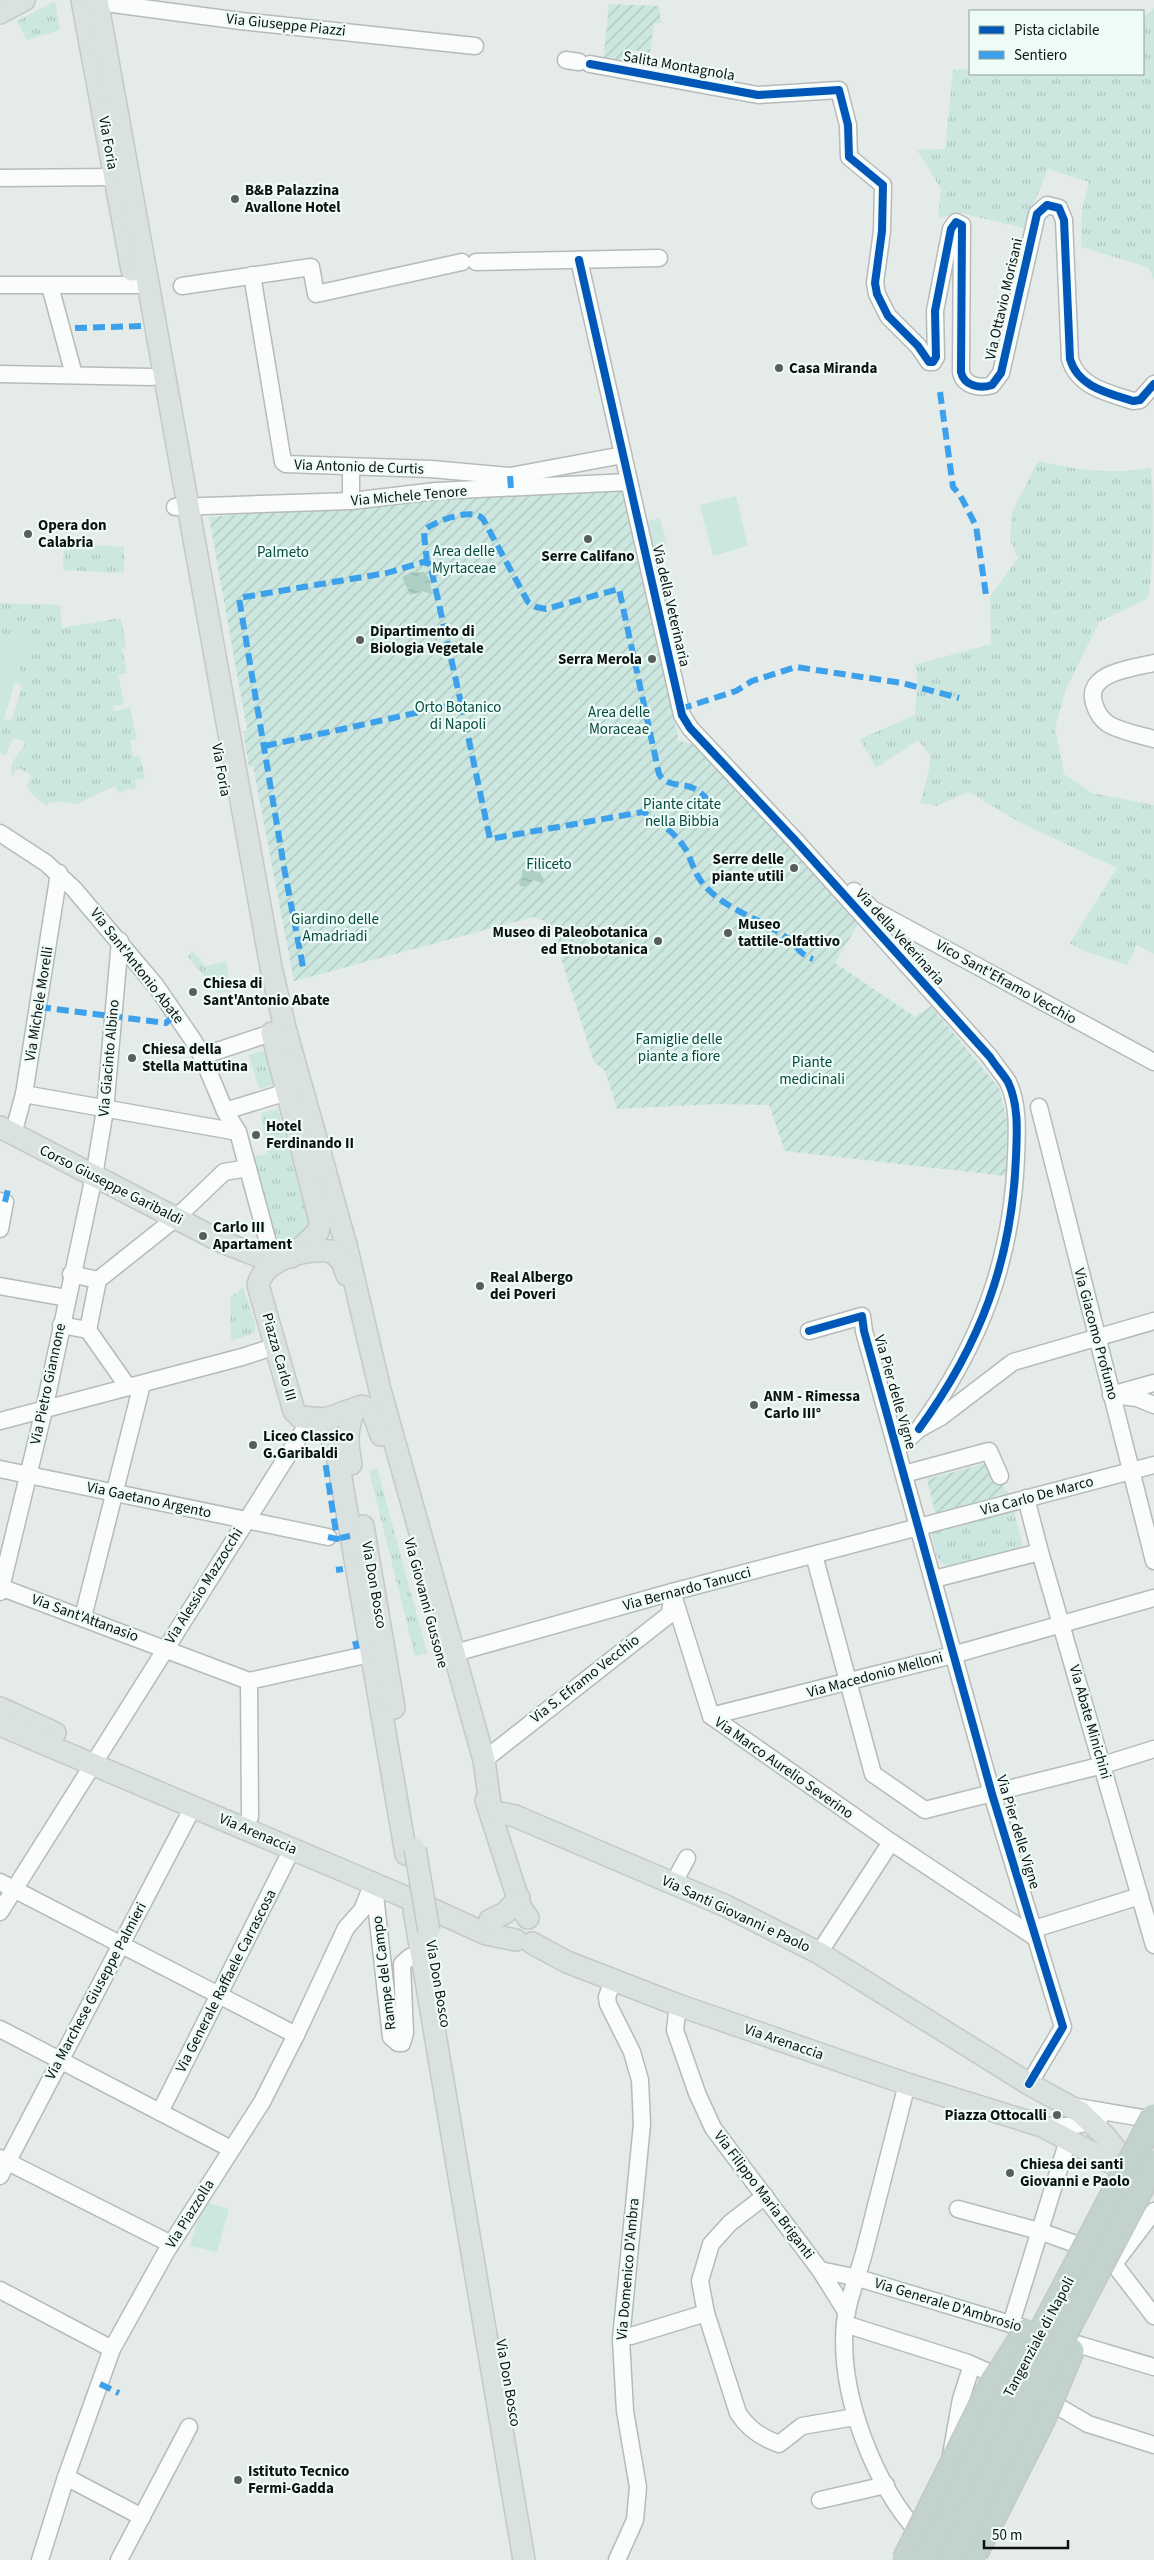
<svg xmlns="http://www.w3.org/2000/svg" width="1154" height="2560" font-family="'Source Sans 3',sans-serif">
  <defs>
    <pattern id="grass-tufts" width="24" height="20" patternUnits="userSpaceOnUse" patternTransform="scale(1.25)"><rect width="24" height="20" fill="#cce7df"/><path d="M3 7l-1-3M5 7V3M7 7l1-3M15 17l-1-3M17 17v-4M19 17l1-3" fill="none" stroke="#aec5be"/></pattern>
    <pattern id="garden-furrows" width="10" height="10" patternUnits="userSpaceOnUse" patternTransform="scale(1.25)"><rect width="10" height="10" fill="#cce7df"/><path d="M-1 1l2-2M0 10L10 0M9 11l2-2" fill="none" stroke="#aec5be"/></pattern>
    <pattern id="water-ripples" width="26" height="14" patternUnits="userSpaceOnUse" patternTransform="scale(1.25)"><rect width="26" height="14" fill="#aecfc6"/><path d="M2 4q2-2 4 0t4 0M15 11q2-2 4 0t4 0" fill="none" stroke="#94b1a9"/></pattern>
  </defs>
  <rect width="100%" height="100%" fill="#e4ebe9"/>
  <!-- grass -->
  <g fill="url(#grass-tufts)">
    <polygon points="55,1 60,30 27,40 17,21"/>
    <polygon points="1154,8 1154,279 1148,267 1081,247 1082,209 1089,182 1048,169 1024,228 960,213 938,218 941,189 917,150 945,149 953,70 970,69 970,74 1143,74 1143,18"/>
    <path d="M1038 461C1078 470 1110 475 1151 468 1154 507 1154 560 1148 598L1099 622 1066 689 1055 728 1064 774 1092 793 1154 805V954L1137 945 1127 965 1084 951 1070 943 1117 868 1019 822 969 792 937 806 920 803 929 771 930 755 918 740 876 768 860 739 915 715C915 699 921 678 914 665L991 644 990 597 1018 558 1010 540 1012 512Z"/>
    <polygon points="70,544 124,547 124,573 63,570 64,550 69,551"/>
    <polygon points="0,603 60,605 62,628 121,618 126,648 122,649 127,673 118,675 124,704 113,706 114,711 130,708 137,739 130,741 133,757 140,756 145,778 135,780 137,788 132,791 130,788 119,793 115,786 77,804 55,801 55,803 50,802 47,806 35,797 26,786 32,776 19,768 11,776 12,763 26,742 14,738 5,755 1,753 0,755 0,731 4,720 12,719 22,686 15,683 27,643 0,635"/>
    <polygon points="192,951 206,966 226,961 231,991 218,993 188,957"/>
    <polygon points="267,1050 278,1083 259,1089 249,1055"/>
    <path d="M278 1109 309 1224 308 1231C300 1238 285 1245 274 1242L252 1157 267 1154 261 1113Z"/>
    <polygon points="243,1287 255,1323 255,1333 231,1341 230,1298"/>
    <polygon points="377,1468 427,1652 428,1653 415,1656 369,1471"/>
    <polygon points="1014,1510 1023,1547 947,1566 938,1560 931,1533"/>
  </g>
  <!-- garden -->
  <g fill="url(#garden-furrows)">
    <polygon points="609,4 659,6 661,23 654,23 650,53 633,50 632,57 626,57 624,67 603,62"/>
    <polygon points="621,490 679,741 700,746 858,924 835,963 915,1017 931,1006 999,1088 1007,1121 1006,1176 785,1151 769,1105 716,1104 617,1109 605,1071 594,1062 551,927 543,920 533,917 294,981 253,766 249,767 243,732 247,730 209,517 414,501"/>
    <polygon points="987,1463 1008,1493 935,1513 927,1479"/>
  </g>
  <!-- pitch -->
  <g fill="#cce7df">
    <polygon points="736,496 748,546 713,556 700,505"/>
    <polygon points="660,518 667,545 653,549 647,521"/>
    <polygon points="0,635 27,643 0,731"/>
    <polygon points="203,2201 229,2209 217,2252 190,2246"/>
  </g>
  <!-- water -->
  <g fill="url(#water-ripples)">
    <polygon points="412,572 424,572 429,578 432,594 422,591 410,595 402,577"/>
    <path d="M528 869C536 871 541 871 544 880L542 883 533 880 525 887 520 886 519 882 522 876V870Z"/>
  </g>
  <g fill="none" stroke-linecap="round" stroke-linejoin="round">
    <!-- minor casing -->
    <g stroke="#b6bbba" stroke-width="19">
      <g id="minor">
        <polyline points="98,2 241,21 475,46"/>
        <polyline points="566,60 579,62"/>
        <path d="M590 64 758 95 839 90 848 125 849 157 883 185 882 231 875 283 877 294 888 316 918 346 929 362H933L936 357 935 311 951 229 956 222 962 225 961 372C964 386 980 389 992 385L1001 373 1037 214 1047 205 1059 208 1064 220 1070 359C1078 387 1108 393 1133 401L1140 400 1154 384"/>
        <polyline points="0,178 114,177"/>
        <path d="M579 260 682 715 690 728 794 839 990 1057C995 1065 1003 1074 1008 1082 1019 1105 1017 1133 1016 1157 1012 1261 980 1345 919 1429"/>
        <polyline points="476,262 659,258"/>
        <polyline points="252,275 283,462 286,464 431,469 510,476 623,455"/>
        <polyline points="0,285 149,285"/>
        <polyline points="50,286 74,375"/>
        <polyline points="182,286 311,267 316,294 462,262"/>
        <polyline points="0,374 152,377"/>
        <polyline points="351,501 351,467"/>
        <polyline points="175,507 351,501 436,491 629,482"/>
        <path d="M1154 663C1134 668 1085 672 1094 703 1096 711 1102 721 1110 725 1123 732 1140 735 1154 739"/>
        <polyline points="0,833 46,863 74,889 156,986 193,1040 202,1056 225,1111 238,1132 269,1246 277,1254 291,1257"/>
        <polyline points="854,891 872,909 1154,1062"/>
        <polyline points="202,1056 283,1029"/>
        <polyline points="24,1094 238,1132"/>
        <polyline points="1039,1107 1154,1561"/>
        <polyline points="225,1111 287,1092"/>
        <polyline points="13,1134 24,1094 59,873"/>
        <polyline points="0,1201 5,1202 0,1229"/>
        <polyline points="98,1280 176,1218 224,1172 248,1168"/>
        <polyline points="0,1286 67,1298"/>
        <polyline points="61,1325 88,1330 98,1280 71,1274"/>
        <polyline points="88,1330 128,1387"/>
        <polyline points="809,1331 862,1316 864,1331 992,1794 1063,2027 1029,2084"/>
        <polyline points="1111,1395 1154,1383"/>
        <polyline points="1119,1396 1137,1398 1154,1405"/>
        <polyline points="0,1421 242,1357 276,1346"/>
        <polyline points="897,1449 919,1429 941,1417 1013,1362 1154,1321"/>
        <polyline points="0,1469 328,1537"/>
        <polyline points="904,1474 989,1451 1000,1476"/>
        <polyline points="1026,1498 1040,1552 1154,1945"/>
        <polyline points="814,1555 873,1774 925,1810 1103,1765 1154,1749"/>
        <polyline points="934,1579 1040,1552"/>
        <polyline points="0,1587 249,1681 370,1654"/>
        <polyline points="0,1592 44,1410 94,1176 105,1110 120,941"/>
        <polyline points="672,1592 711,1716 891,1842 1036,1938"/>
        <polyline points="83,1617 142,1384"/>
        <polyline points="455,1653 672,1592 1154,1465"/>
        <polyline points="249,1681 250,1817"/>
        <polyline points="711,1716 949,1656 1154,1598"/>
        <polyline points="484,1760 670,1614 672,1596"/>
        <polyline points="0,1882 296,2035"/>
        <polyline points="673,1884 687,1858"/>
        <polyline points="374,1886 391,2037 398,2043 402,2043 405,2033 402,1964 410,1957 421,1954"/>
        <polyline points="0,1912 310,1420"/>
        <polyline points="1034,1929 1140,1896"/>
        <polyline points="819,1953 891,1842"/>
        <polyline points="613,1980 607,1997 608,2004 632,2052 640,2080 642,2124 621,2339 625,2411 638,2487 635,2520 617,2560"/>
        <polyline points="678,2005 675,2030 697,2093 713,2128 820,2270 847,2313"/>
        <polyline points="0,2029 231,2149"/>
        <path d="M907 2084C893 2139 879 2194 865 2249 859 2273 848 2298 845 2322 838 2394 874 2486 923 2538"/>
        <polyline points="1072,2106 1154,2120"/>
        <polyline points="160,2112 292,1849"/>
        <polyline points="1042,2126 1072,2126 1099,2120"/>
        <polyline points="0,2158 171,2244"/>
        <polyline points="0,2176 193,1807"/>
        <path d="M765 2196 730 2223 711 2244 700 2281 706 2313 738 2413C748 2429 762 2438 779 2444L802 2426 855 2417"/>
        <polyline points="958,2209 1039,2231 1101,2253 1114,2264 1154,2316"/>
        <polyline points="1114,2264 1154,2211"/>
        <polyline points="820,2270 858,2278 1037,2332"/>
        <polyline points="0,2290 112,2349"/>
        <polyline points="845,2324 968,2363 1006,2380"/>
        <polyline points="1011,2324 1068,2140"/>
        <polyline points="631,2336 706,2313"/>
        <polyline points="1060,2339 1154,2367"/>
        <polyline points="1042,2397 1088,2424 1154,2445"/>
        <polyline points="951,2455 961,2399 972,2365"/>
        <polyline points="66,2477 142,2517"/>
        <polyline points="820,2500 886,2485"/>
        <polyline points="40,2560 66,2477 112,2349 166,2252 262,2102 296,2035 346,1928 362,1910 373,1883"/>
        <polyline points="119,2560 189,2427"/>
      </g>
    </g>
    <!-- major casing -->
    <g stroke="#c5c8c7" stroke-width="24">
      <g id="major">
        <polyline points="82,0 132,270"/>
        <polyline points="97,0 271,967 285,1028 346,1245 380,1390 484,1760 491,1811"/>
        <polyline points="0,13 24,0"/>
        <polyline points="272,1033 320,1221 318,1232 291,1257"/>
        <polyline points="0,1127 222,1242 276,1263"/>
        <path d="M347 1275 341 1260 331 1251C307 1249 265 1257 258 1285L294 1411 300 1417 325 1419 362 1406"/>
        <polyline points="355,1409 365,1407 372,1410 381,1435"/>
        <polyline points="315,1420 330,1435 336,1449 406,1854"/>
        <path d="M351 1464C347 1445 346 1427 355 1409"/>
        <polyline points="363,1526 394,1708"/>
        <polyline points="0,1708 55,1733"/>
        <polyline points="0,1725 403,1896 486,1934 516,1940"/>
        <polyline points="486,1800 521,1908 528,1918"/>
        <polyline points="491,1811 515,1816 726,1906 819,1953 1029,2084 1080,2112 1105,2136 1139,2178"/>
        <polyline points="414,1910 524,2560"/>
        <polyline points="490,1920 505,1913 519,1898"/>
        <polyline points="532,1943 567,1962 678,2005 907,2084 1042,2126 1130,2173"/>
      </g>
    </g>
    <!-- minor -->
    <use href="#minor" stroke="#fbfcfc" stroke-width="16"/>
    <!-- major -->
    <use href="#major" stroke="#d9e2e0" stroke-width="21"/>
    <!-- major-bridge casing -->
    <g stroke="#c5c8c7" stroke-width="24" stroke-linecap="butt">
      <polyline id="major-bridge" points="415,1849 429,1931"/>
    </g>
    <!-- highway-bridge casing -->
    <g stroke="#c5c8c7" stroke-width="28" stroke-linecap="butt">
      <g id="highway-bridge">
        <polyline points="975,2553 1043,2418 1071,2351"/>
        <polyline points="905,2560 992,2385 1026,2332"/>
        <polyline points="928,2560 977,2455 1154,2117"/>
        <polyline points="950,2560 982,2491 1154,2163"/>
      </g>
    </g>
    <!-- major-bridge -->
    <use href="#major-bridge" stroke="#d9e2e0" stroke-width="21"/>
    <!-- highway-bridge -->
    <use href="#highway-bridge" stroke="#c2d2cf" stroke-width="25"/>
    <!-- quiet -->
    <g stroke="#3ca1ea" stroke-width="6" stroke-dasharray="12 6" stroke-linecap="butt">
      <polyline points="75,328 142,326"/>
      <polyline points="940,392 953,487 960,495 976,526 986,595"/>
      <polyline points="510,476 511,488"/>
      <path d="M427 563 424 533 427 528C439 520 473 507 483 519L528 602 536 607 546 609 619 589 659 774C667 788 683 782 695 789 702 793 708 800 713 806"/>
      <path d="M461 703 490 839 643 812C658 821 676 833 686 850 691 859 694 872 701 881 721 909 761 918 787 938 799 946 796 953 813 959"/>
      <polyline points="680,709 736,691 752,681 796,667 902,683 959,698"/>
      <polyline points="265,746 461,703 430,564 423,562 387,573 239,598 285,873 304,972"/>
      <polyline points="39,1007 166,1023 176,1014"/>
      <polyline points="5,1202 9,1185"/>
      <polyline points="328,1537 337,1539 324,1454 336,1453"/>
      <polyline points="340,1538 350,1536"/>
      <polyline points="336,1570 343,1569"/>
      <polyline points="355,1641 357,1649"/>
      <polyline points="100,2384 119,2393"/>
    </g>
    <!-- cycleway casing -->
    <g stroke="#eefcf8" stroke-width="11">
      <g id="cycleway">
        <path d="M590 64 758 95 839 90 848 125 849 157 883 185 882 231 875 283 877 294 888 316 918 346 929 362H933L936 357 935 311 951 229 956 222 962 225 961 372C964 386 980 389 992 385L1001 373 1037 214 1047 205 1059 208 1064 220 1070 359C1078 387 1108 393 1133 401L1140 400 1154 384"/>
        <path d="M579 260 682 715 690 728 794 839 990 1057C995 1065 1003 1074 1008 1082 1019 1105 1017 1133 1016 1157 1012 1261 980 1345 919 1429"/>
        <polyline points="809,1331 862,1316 864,1331 992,1794 1063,2027 1029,2084"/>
      </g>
    </g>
    <!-- cycleway -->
    <use href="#cycleway" stroke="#0057b8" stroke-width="8"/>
  </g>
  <!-- markers -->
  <g fill="#585e5d" stroke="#eefcf8" stroke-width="2">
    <circle cx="235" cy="199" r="5"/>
    <circle cx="779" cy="368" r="5"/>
    <circle cx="28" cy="534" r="5"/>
    <circle cx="588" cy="539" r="5"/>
    <circle cx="360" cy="640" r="5"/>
    <circle cx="652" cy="659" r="5"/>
    <circle cx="794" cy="868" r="5"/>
    <circle cx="728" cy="933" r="5"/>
    <circle cx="658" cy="941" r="5"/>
    <circle cx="193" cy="992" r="5"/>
    <circle cx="132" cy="1058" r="5"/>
    <circle cx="256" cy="1135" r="5"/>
    <circle cx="203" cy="1236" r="5"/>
    <circle cx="480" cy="1286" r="5"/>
    <circle cx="754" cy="1405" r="5"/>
    <circle cx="253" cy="1445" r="5"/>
    <circle cx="1057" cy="2115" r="5"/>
    <circle cx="1010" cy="2173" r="5"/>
    <circle cx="238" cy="2480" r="5"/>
  </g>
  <g text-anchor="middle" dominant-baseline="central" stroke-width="4.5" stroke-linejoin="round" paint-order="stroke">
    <!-- street labels -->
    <g font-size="15" fill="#0d1211" stroke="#eefcf8">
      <text transform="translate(286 25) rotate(6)">Via Giuseppe Piazzi</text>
      <text transform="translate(679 66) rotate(10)">Salita Montagnola</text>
      <text transform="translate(108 143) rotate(80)">Via Foria</text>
      <text transform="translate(1004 299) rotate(-77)">Via Ottavio Morisani</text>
      <text transform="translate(359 467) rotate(2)">Via Antonio de Curtis</text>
      <text transform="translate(409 496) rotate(-5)">Via Michele Tenore</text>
      <text transform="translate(671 606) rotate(77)">Via della Veterinaria</text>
      <text transform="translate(221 770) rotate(80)">Via Foria</text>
      <text transform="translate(900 937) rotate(48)">Via della Veterinaria</text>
      <text transform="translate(137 966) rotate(52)">Via Sant'Antonio Abate</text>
      <text transform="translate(1006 982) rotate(29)">Vico Sant'Eframo Vecchio</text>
      <text transform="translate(39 1004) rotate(-81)">Via Michele Morelli</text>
      <text transform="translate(109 1058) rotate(-85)">Via Giacinto Albino</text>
      <text transform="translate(111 1185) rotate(27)">Corso Giuseppe Garibaldi</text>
      <text transform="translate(1096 1334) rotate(75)">Via Giacomo Profumo</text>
      <text transform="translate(279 1357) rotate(74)">Piazza Carlo III</text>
      <text transform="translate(48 1384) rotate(-78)">Via Pietro Giannone</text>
      <text transform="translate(895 1392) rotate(74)">Via Pier delle Vigne</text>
      <text transform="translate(1037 1496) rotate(-15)">Via Carlo De Marco</text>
      <text transform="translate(149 1500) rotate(12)">Via Gaetano Argento</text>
      <text transform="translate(374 1585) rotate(80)">Via Don Bosco</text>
      <text transform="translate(204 1586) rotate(-58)">Via Alessio Mazzocchi</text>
      <text transform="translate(687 1589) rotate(-15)">Via Bernardo Tanucci</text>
      <text transform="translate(426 1603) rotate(75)">Via Giovanni Gussone</text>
      <text transform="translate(85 1618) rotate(20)">Via Sant'Attanasio</text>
      <text transform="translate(875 1675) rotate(-15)">Via Macedonio Melloni</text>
      <text transform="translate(585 1679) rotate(-38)">Via S. Eframo Vecchio</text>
      <text transform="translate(1090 1722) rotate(74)">Via Abate Minichini</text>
      <text transform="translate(784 1768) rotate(35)">Via Marco Aurelio Severino</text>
      <text transform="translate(1018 1832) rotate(73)">Via Pier delle Vigne</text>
      <text transform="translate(258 1834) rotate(23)">Via Arenaccia</text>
      <text transform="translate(736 1914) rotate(25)">Via Santi Giovanni e Paolo</text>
      <text transform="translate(384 1973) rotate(-97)">Rampe del Campo</text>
      <text transform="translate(226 1981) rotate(-63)">Via Generale Raffaele Carrascosa</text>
      <text transform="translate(438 1984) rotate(80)">Via Don Bosco</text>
      <text transform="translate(96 1991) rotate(-62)">Via Marchese Giuseppe Palmieri</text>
      <text transform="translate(784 2042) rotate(19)">Via Arenaccia</text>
      <text transform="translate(764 2195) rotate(53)">Via Filippo Maria Briganti</text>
      <text transform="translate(190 2214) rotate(-58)">Via Piazzolla</text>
      <text transform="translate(628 2269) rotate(-85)">Via Domenico D'Ambra</text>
      <text transform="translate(948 2305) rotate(17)">Via Generale D'Ambrosio</text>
      <text transform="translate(1039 2337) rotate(-62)">Tangenziale di Napoli</text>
      <text transform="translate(508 2383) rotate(80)">Via Don Bosco</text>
    </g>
    <!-- poi labels -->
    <g font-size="15" font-weight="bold" fill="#0d1211" stroke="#eefcf8" text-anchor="start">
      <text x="245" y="190">B&amp;B Palazzina<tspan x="245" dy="17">Avallone Hotel</tspan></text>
      <text x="789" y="368">Casa Miranda</text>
      <text x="38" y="525">Opera don<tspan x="38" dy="17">Calabria</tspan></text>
      <text x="588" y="556" text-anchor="middle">Serre Califano</text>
      <text x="370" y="631">Dipartimento di<tspan x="370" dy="17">Biologia Vegetale</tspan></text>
      <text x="642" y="659" text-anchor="end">Serra Merola</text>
      <text x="784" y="859" text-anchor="end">Serre delle<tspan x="784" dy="17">piante utili</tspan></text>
      <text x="738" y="924">Museo<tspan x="738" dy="17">tattile-olfattivo</tspan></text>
      <text x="648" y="932" text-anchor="end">Museo di Paleobotanica<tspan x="648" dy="17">ed Etnobotanica</tspan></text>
      <text x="203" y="983">Chiesa di<tspan x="203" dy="17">Sant'Antonio Abate</tspan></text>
      <text x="142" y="1049">Chiesa della<tspan x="142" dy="17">Stella Mattutina</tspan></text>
      <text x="266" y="1126">Hotel<tspan x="266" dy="17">Ferdinando II</tspan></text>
      <text x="213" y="1227">Carlo III<tspan x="213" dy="17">Apartament</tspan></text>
      <text x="490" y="1277">Real Albergo<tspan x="490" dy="17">dei Poveri</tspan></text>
      <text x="764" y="1396">ANM - Rimessa<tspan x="764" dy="17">Carlo III°</tspan></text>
      <text x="263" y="1436">Liceo Classico<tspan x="263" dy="17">G.Garibaldi</tspan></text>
      <text x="1047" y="2115" text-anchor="end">Piazza Ottocalli</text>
      <text x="1020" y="2164">Chiesa dei santi<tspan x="1020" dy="17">Giovanni e Paolo</tspan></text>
      <text x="248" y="2471">Istituto Tecnico<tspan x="248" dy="17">Fermi-Gadda</tspan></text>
    </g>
    <!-- park labels -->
    <g font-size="15" fill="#08493d" stroke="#eefcf8">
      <text x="464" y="551">Area delle<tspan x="464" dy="17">Myrtaceae</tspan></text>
      <text x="283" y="552">Palmeto</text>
      <text x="458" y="707">Orto Botanico<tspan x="458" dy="17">di Napoli</tspan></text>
      <text x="619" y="712">Area delle<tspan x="619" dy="17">Moraceae</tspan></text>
      <text x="682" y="804">Piante citate<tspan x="682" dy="17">nella Bibbia</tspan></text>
      <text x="549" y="864">Filiceto</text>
      <text x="335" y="919">Giardino delle<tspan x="335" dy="17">Amadriadi</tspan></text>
      <text x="679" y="1039">Famiglie delle<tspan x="679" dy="17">piante a fiore</tspan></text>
      <text x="812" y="1062">Piante<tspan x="812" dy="17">medicinali</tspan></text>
    </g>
  </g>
  <!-- legend -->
  <rect x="969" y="10" width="175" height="65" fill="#eefcf8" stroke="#949e9c"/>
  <rect x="979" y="26" width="25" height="8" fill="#0057b8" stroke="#949e9c"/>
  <text x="1014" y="35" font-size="15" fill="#0d1211">Pista ciclabile</text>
  <rect x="979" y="51" width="25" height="8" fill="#3ca1ea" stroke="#949e9c"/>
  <text x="1014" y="60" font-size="15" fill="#0d1211">Sentiero</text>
  <!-- scale -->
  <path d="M984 2540v8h84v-8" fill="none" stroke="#0d1211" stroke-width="2.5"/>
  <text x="992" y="2540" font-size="15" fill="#0d1211" stroke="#eefcf8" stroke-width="4" paint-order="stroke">50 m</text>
</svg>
